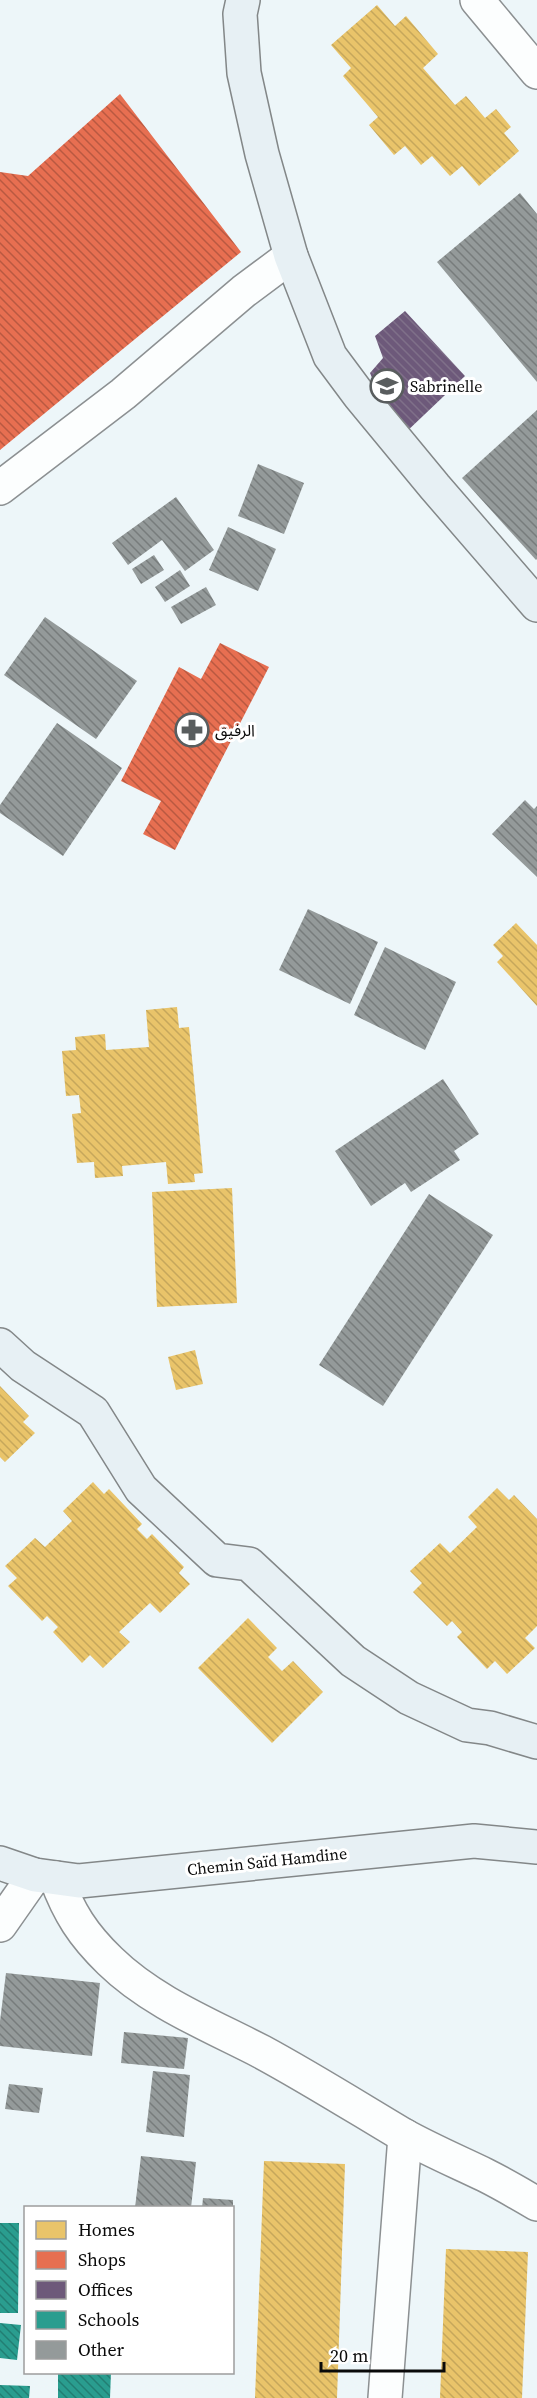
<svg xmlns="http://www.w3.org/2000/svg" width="537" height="2398" font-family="'Source Serif 4','Noto Sans Arabic',serif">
  <defs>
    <pattern id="homes-back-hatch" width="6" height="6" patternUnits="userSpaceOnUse" patternTransform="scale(1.5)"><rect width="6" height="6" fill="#e9c46a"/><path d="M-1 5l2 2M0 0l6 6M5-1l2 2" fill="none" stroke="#c6a75b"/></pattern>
    <pattern id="shops-back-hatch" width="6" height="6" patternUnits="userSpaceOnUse" patternTransform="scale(1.5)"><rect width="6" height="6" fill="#e76f51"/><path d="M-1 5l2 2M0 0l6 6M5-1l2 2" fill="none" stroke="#b95941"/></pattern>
    <pattern id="offices-back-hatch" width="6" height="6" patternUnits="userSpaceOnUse" patternTransform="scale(1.5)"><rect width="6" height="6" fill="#6d597a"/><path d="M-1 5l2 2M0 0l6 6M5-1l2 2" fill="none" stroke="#7f7089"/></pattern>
    <pattern id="schools-back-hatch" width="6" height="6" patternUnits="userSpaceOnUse" patternTransform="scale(1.5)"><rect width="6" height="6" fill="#2a9d8f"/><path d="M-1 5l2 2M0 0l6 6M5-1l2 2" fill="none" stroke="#227e73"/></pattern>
    <pattern id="building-back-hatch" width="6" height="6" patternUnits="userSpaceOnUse" patternTransform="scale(1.5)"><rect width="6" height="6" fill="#949a9a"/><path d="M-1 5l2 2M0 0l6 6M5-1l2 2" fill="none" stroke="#777c7c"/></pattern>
  </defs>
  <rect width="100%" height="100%" fill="#edf6f9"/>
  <!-- homes -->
  <g fill="url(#homes-back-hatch)">
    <polygon points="377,5 395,26 406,16 438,54 423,68 455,105 466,96 485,118 496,109 511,127 504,133 519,151 479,186 462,166 450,176 432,156 421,165 405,146 394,155 369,125 378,117 343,76 351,68 331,45"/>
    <polygon points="516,923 537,945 537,1006 497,962 503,956 493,945"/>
    <polygon points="177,1007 179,1028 189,1027 203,1173 194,1174 195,1182 168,1184 166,1162 122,1166 123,1176 95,1178 94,1162 77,1163 72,1114 81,1113 79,1095 66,1096 62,1051 76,1050 75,1037 105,1034 106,1050 149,1047 146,1010"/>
    <polygon points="232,1188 237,1303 157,1307 152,1192"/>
    <polygon points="195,1350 203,1384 176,1390 168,1357"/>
    <polygon points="0,1386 29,1416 23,1422 35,1433 5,1462 0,1457"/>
    <polygon points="93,1482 104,1494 109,1489 142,1524 137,1529 147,1539 152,1534 184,1567 179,1573 190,1584 160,1613 150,1603 119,1632 130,1642 103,1668 90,1655 82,1663 53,1632 58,1627 47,1616 42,1621 8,1586 17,1578 5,1566 35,1538 45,1547 72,1521 63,1511"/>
    <polygon points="497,1488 509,1500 514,1495 537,1519 537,1626 525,1638 535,1648 507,1674 495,1661 487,1669 457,1637 462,1632 452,1621 447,1626 413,1592 422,1583 410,1571 440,1543 450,1553 477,1527 468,1517"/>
    <polygon points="248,1618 277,1648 268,1657 282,1671 293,1661 323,1692 272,1743 198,1668"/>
    <polygon points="264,2161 345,2164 337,2398 255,2398"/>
    <polygon points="446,2249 528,2252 522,2398 440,2398"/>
  </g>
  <!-- shops -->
  <g fill="url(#shops-back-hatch)">
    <polygon points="120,94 241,252 0,450 0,172 28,176"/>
    <polygon points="220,643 269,667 175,850 143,834 161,801 121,781 179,667 201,679"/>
  </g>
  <!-- offices -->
  <polygon fill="url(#offices-back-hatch)" points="405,311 465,376 403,435 386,412 370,373 383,358 375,336"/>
  <!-- schools -->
  <g fill="url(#schools-back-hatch)">
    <polygon points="0,2223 19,2223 18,2313 0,2313"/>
    <polygon points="0,2323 21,2325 17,2360 0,2358"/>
    <polygon points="58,2372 111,2372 110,2398 58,2398"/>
    <polygon points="0,2385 30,2386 29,2398 0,2398"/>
  </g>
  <!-- building -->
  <g fill="url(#building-back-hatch)">
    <polygon points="520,193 537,214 537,382 437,262"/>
    <polygon points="537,410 537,559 536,560 462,478"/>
    <polygon points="258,464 304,483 284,534 238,516"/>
    <polygon points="176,497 214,550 185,571 162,540 128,565 112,543"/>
    <polygon points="228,527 276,549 258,591 209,570"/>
    <polygon points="154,555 164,570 141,584 132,569"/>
    <polygon points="180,570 190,586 165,602 155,587"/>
    <polygon points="206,587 216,605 181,624 171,607"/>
    <polygon points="45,617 137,681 96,739 4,675"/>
    <polygon points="57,723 122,768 63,856 0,813 0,805"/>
    <polygon points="525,800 534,809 537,806 537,877 492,834"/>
    <polygon points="308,909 378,942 350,1004 279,970"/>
    <polygon points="385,947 456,982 425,1050 354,1015"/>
    <polygon points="443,1079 479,1134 454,1151 460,1160 411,1192 405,1183 371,1206 335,1151"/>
    <polygon points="429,1194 493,1235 383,1406 319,1365"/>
    <polygon points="6,1973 100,1983 92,2056 0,2046 0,2021"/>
    <polygon points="124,2032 188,2038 184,2069 121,2063"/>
    <polygon points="153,2071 190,2075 184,2137 146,2132"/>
    <polygon points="9,2084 43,2088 39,2113 5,2109"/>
    <polygon points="141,2156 196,2162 191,2208 135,2208"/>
    <polygon points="203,2198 233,2200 233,2208 202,2208"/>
  </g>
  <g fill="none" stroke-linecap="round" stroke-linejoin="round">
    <!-- minor casing -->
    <g stroke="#8c9092" stroke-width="36">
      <g id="minor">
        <polyline points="477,0 537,72"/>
        <polyline points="0,488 123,394 244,291 291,256"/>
        <path d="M56 1878C69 1913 83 1935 110 1961 152 2002 210 2025 262 2052 310 2078 356 2107 403 2135 430 2150 458 2162 485 2175 503 2184 520 2194 537 2204"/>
        <polyline points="385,2398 405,2136"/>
      </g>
    </g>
    <!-- tertiary casing -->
    <g stroke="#8c9092" stroke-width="36">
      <polyline id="tertiary" points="0,1925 35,1875"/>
    </g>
    <!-- secondary casing -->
    <g stroke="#838788" stroke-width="36">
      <g id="secondary">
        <polyline points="243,0 240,14 244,73 262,154 291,256 330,356 359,395 435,487 537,605"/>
        <polyline points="0,1345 23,1366 93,1412 141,1489 217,1560 249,1564 353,1661 409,1698 467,1725 490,1728 537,1742"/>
        <polyline points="0,1863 35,1875 79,1881 474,1841 537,1847"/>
      </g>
    </g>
    <!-- minor -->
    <use href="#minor" stroke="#fcfefe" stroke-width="33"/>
    <!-- tertiary -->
    <use href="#tertiary" stroke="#fcfefe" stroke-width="33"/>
    <!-- secondary -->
    <use href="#secondary" stroke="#e7f0f4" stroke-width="33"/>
  </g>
  <!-- icons -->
  <defs>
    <g id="school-ring" transform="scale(1.725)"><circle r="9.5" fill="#fff" stroke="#595d5e" stroke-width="1.5"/><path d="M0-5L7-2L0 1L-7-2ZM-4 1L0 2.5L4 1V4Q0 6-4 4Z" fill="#595d5e"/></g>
    <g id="pharmacy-ring" transform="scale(1.725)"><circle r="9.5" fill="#fff" stroke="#595d5e" stroke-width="1.5"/><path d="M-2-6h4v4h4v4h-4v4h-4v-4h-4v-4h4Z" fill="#595d5e"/></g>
  </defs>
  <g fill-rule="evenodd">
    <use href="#school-ring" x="387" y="386"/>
    <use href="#pharmacy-ring" x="192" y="730"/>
  </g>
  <g text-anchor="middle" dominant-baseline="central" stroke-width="6" stroke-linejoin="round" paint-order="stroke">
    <!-- poi labels -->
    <g font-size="16" fill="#0a0a0a" stroke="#fff" text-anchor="start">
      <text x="410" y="386">Sabrinelle</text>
      <text x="215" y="730">الرفيق</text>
    </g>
    <!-- street labels -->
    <g font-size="16" fill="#0a0a0a" stroke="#fff">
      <text transform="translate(267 1861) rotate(-6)">Chemin Saïd Hamdine</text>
    </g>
  </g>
  <!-- legend -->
  <rect x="24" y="2206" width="210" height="168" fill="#ffffff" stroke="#9d9d9d" stroke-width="1.5"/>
  <rect x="36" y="2221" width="30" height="18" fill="#e9c46a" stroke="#9d9d9d" stroke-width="1.5"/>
  <text x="78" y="2236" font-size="18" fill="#0a0a0a">Homes</text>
  <rect x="36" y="2251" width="30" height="18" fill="#e76f51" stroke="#9d9d9d" stroke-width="1.5"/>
  <text x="78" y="2266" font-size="18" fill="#0a0a0a">Shops</text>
  <rect x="36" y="2281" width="30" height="18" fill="#6d597a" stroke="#9d9d9d" stroke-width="1.5"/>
  <text x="78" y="2296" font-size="18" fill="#0a0a0a">Offices</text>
  <rect x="36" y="2311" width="30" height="18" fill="#2a9d8f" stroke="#9d9d9d" stroke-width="1.5"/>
  <text x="78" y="2326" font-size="18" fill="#0a0a0a">Schools</text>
  <rect x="36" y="2341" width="30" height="18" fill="#949a9a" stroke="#9d9d9d" stroke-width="1.5"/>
  <text x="78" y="2356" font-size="18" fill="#0a0a0a">Other</text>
  <!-- scale -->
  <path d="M321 2362v9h123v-9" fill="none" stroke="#0a0a0a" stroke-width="3"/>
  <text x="330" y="2362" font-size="18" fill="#0a0a0a" stroke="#ffffff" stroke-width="4.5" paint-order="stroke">20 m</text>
</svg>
